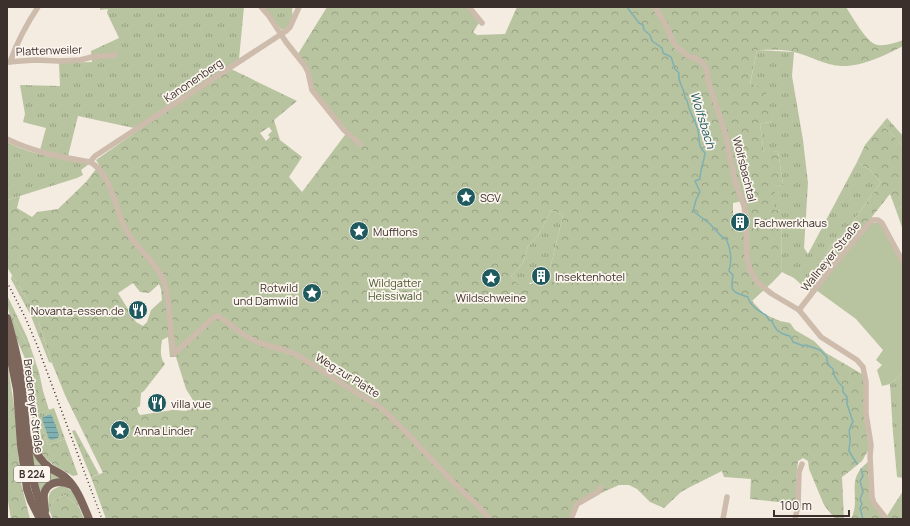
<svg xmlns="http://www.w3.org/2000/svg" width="910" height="526" font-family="Manrope,sans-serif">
  <defs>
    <pattern id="grass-tufts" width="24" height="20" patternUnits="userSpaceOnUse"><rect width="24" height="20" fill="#b8c4a0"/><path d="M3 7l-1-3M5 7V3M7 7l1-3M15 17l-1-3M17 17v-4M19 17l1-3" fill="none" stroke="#97a083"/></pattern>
    <pattern id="forest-crowns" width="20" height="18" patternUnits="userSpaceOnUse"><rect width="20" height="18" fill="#b8c4a0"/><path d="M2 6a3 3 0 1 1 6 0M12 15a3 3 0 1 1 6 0" fill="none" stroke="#97a083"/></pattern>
    <pattern id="water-rules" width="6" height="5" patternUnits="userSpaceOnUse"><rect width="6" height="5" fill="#7fb0b2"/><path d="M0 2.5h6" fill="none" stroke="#699091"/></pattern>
  </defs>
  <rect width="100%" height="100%" fill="#f4ebe1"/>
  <!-- grass -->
  <g fill="url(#grass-tufts)" fill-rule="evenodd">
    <polygon points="100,7 244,7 239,59 134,128 78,116 68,156 40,150 46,128 23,122 25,114 20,85 60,86 59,63 92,62 91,51 119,38 107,13 108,9 100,10"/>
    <path d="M263 7H293C291 11 293 13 293 17 292 23 287 27 283 30L281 29Z"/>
    <polygon points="757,50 794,52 792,76 803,140 808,183 804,248 808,254 857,162 870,170 881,182 849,227 834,241 805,288 794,278 782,272 781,211 774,209 774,187 783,185 778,151 764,154 760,124 773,121 750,85"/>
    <polygon points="887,118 903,136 903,146 882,124"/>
    <path d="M7 142C33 156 61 158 89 164L81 170 83 175 77 178 7 200Z"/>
    <polygon points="551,210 563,215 547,281 518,284 511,276 523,263 528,246 540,233"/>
    <polygon points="12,275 36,314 52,363 49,362 31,316 11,279"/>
    <polygon points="7,295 27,337 39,372 23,337 7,305"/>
    <polygon points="903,373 903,478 897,477 893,433 890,384"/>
    <path d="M54 408 65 439 48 445 37 414ZM50 414 52 440 43 417Z"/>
    <polygon points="75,430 99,474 91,477 72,431"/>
    <polygon points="32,451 63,479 55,481 41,498 35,474"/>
    <path d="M63 486C74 490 76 496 79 507L65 495 54 500 49 510C48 496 47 489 63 486Z"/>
  </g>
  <!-- forest -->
  <g fill="url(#forest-crowns)" fill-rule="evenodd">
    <path d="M327 7H467L479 23 473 32 477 35 505 34 517 7H846C852 16 867 44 878 45 886 46 895 43 903 40V46C886 55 861 67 841 66 824 65 811 56 794 52 783 49 769 50 757 50L750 84 765 88 773 121 760 124 764 153 778 151 783 185 775 187 774 209 781 211 782 272C773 283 762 291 752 301L764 314 780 321 790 323 795 330 814 341 826 353 862 374 865 386 864 413 869 449 862 461 850 471 842 477 844 519H835L824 505 809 469 808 461 803 458 798 461 796 479V504L750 499 751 479 724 477 722 471 690 487 681 492 664 508 650 502 637 489 629 485H619L599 494 576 502 569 519H106L91 477 103 473 65 395 52 363 36 314 7 267V200L20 196 17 208 32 217 37 212 58 209 86 182 99 165 96 160 146 125 231 69 297 101 274 120 280 140 302 157 289 177 302 192 348 131 313 89 298 54ZM269 127 272 131 268 135 270 137 266 141 260 133ZM743 201 748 212 749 231 735 230V226H733V203ZM551 210 563 215 547 281 530 284 525 280 518 284 511 276 523 263 528 246 540 233ZM133 283 140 292 149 293 159 284 161 289 162 300 151 310 147 322 143 326 136 322 118 293ZM168 337 170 357H176L186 389 196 405 186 411 173 410 140 415 138 412 137 408 140 406 141 393 144 391 165 364C159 357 161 348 162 340Z"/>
    <polygon points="882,124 903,146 903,206 896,210 890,194 811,294 805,288 834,241 849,227 881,182 870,170 857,162 865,145"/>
    <path d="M7 305 23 337 39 372 43 391 49 410 37 414 48 445 65 439 78 475 73 476C63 470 51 465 43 455 29 437 34 412 30 391 29 384 26 377 24 371L27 363 17 340Z"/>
    <polygon points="7,358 16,420 20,479 30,519 11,519 7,495"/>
    <path d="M868 462 870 499 885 519 903 491V519H851C862 497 844 480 868 462Z"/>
    <polygon points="65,495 79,507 84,519 53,519 49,510 54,500"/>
  </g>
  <!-- garden -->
  <g fill="#b8c4a0">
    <polygon points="903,206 903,230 896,210"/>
    <polygon points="871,223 880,223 903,264 903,373 890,384 882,386 877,370 882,365 876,360 883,350 856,319 816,290"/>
  </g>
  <!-- water -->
  <polygon fill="url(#water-rules)" points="50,414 52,416 59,435 58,438 52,440 49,439 42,419 43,417"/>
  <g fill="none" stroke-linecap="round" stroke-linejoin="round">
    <!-- stream -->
    <g stroke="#7fb0b2" stroke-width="1.5">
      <path d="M627 7 639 23 643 25 644 30 650 35 652 41 662 48 663 53 671 57 675 69 679 73C677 83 685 88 685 98L687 100C689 113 695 119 698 130 700 140 697 145 705 153 704 162 700 170 700 179L695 181 700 192 696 200 693 211 710 224 722 237 726 239C731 249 732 260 729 271L733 275C730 292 732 292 748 297 749 305 760 312 766 315L769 320 772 321C775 330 780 334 790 336L793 342 804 346 806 345 820 350 827 357C826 362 829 366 833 369 833 375 838 383 843 387V392L847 397V404L853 422C846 434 851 432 850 441 850 445 849 448 849 451L857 464"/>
      <polyline points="861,469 863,476 860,481 863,492 860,499 862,504 860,508 863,519"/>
    </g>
    <!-- minor -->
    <g stroke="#cdbbac" stroke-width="5.5">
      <polyline points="261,7 269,16 286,42 305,66 308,72 312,90 344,130 360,144"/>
      <polyline points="469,7 482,23"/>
      <polyline points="655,7 668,29 673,42 677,47 689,57 695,58 702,62 707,70 708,80 726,136 735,181 744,206 746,220 747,259 750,270 758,283 772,294 799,310 821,337 857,360 863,367 866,382 866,414 871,445 870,456 872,497 874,503 885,517"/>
      <polyline points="7,62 35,60 59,61 80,60 92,57 115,55"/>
      <path d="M10 62C17 42 26 25 38 7"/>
      <path d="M7 139C33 152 61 157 90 162 111 173 115 208 125 228 135 248 156 260 164 282 171 305 169 330 174 354L211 320 216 316 220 317C231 325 241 334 253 340 267 347 283 348 297 355L381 408 401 427 455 484 481 509 490 519"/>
      <polyline points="90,162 95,156 286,31 290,27 299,7"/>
      <polyline points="799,310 841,256 872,220 878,220 882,223 903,262"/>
      <polyline points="571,519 577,504 598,492 601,488"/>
      <polyline points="723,519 727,497"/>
      <polyline points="795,519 798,506 799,472 802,464"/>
    </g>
    <!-- primary -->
    <g stroke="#7d675c" stroke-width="8">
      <path d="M7 318C13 339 19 360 21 381 28 427 25 477 47 519"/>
      <polyline points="7,340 17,390 21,445 27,489 31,501 40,519"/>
      <path d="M31 440C35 451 40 461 50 468 55 471 62 474 66 478 78 489 83 505 89 519"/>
      <path d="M45 511C45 505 42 496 45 491 50 480 63 481 71 485"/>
    </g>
    <!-- rail -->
    <polyline stroke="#3b302b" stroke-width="1.5" stroke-dasharray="1 3" stroke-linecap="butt" points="7,282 25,317 37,345 102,519"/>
  </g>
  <!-- icons -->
  <defs>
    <g id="sight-disc" transform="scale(1)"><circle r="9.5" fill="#1f5a5e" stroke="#fbf5ee"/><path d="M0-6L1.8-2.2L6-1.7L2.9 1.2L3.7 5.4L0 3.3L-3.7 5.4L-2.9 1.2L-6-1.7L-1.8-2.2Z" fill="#fff"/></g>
    <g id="building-disc" transform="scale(1)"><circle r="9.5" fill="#1f5a5e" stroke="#fbf5ee"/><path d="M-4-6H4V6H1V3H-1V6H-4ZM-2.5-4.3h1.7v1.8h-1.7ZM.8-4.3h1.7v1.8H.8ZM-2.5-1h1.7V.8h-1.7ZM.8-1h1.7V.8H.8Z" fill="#fff"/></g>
    <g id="restaurant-disc" transform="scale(1)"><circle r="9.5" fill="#1f5a5e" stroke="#fbf5ee"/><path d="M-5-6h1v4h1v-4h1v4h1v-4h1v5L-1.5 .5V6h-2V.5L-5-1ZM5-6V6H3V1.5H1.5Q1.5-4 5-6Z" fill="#fff"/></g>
  </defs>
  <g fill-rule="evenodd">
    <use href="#sight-disc" x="466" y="197"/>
    <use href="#building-disc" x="740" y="222"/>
    <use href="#sight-disc" x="359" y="231"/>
    <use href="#building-disc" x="541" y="276"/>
    <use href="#sight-disc" x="491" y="278"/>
    <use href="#sight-disc" x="312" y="293"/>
    <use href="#restaurant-disc" x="138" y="310"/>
    <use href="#restaurant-disc" x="157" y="403"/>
    <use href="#sight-disc" x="120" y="430"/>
  </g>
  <g text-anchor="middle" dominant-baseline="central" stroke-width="3.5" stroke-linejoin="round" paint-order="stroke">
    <!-- shield labels -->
    <rect fill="#fbf5ee" stroke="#756b66" stroke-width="1" x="14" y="466" width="36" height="16" rx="3"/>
    <g font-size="10" font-weight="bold" fill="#3b302b">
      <text x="32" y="474">B 224</text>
    </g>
    <!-- street labels -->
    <g font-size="11" fill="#3b302b" stroke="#fbf5ee">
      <text transform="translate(49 50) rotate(-2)">Plattenweiler</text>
      <text transform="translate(193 80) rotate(-34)">Kanonenberg</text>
      <text transform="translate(745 169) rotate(76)">Wolfsbachtal</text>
      <text transform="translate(830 256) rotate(-51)">Wallneyer Straße</text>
      <text transform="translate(348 375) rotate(32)">Weg zur Platte</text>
      <text transform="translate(34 406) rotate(83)">Bredeneyer Straße</text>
    </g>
    <!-- poi labels -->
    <g font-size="11" fill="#3b302b" stroke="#fbf5ee" text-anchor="start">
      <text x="480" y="197">SGV</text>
      <text x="754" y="222">Fachwerkhaus</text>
      <text x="373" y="231">Mufflons</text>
      <text x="555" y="276">Insektenhotel</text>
      <text x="298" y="287" text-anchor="end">Rotwild<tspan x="298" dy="13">und Damwild</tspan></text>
      <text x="491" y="297" text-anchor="middle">Wildschweine</text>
      <text x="124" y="310" text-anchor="end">Novanta-essen.de</text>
      <text x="171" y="403">villa vue</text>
      <text x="134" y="430">Anna Linder</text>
    </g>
    <!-- park labels -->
    <g font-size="11" fill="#4a5a2e" stroke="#fbf5ee">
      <text x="395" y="282">Wildgatter<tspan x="395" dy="13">Heissiwald</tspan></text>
    </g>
    <!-- water labels -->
    <g font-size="12" font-style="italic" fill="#1f5a5e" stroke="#fbf5ee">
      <text transform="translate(703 120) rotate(73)">Wolfsbach</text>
    </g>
  </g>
  <!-- border -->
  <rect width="910" height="526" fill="none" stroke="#3b302b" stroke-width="16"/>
  <!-- scale -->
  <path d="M774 510v6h75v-6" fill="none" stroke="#3b302b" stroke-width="2"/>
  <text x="780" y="510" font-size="12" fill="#3b302b" stroke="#fbf5ee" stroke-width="3" paint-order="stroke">100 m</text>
</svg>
